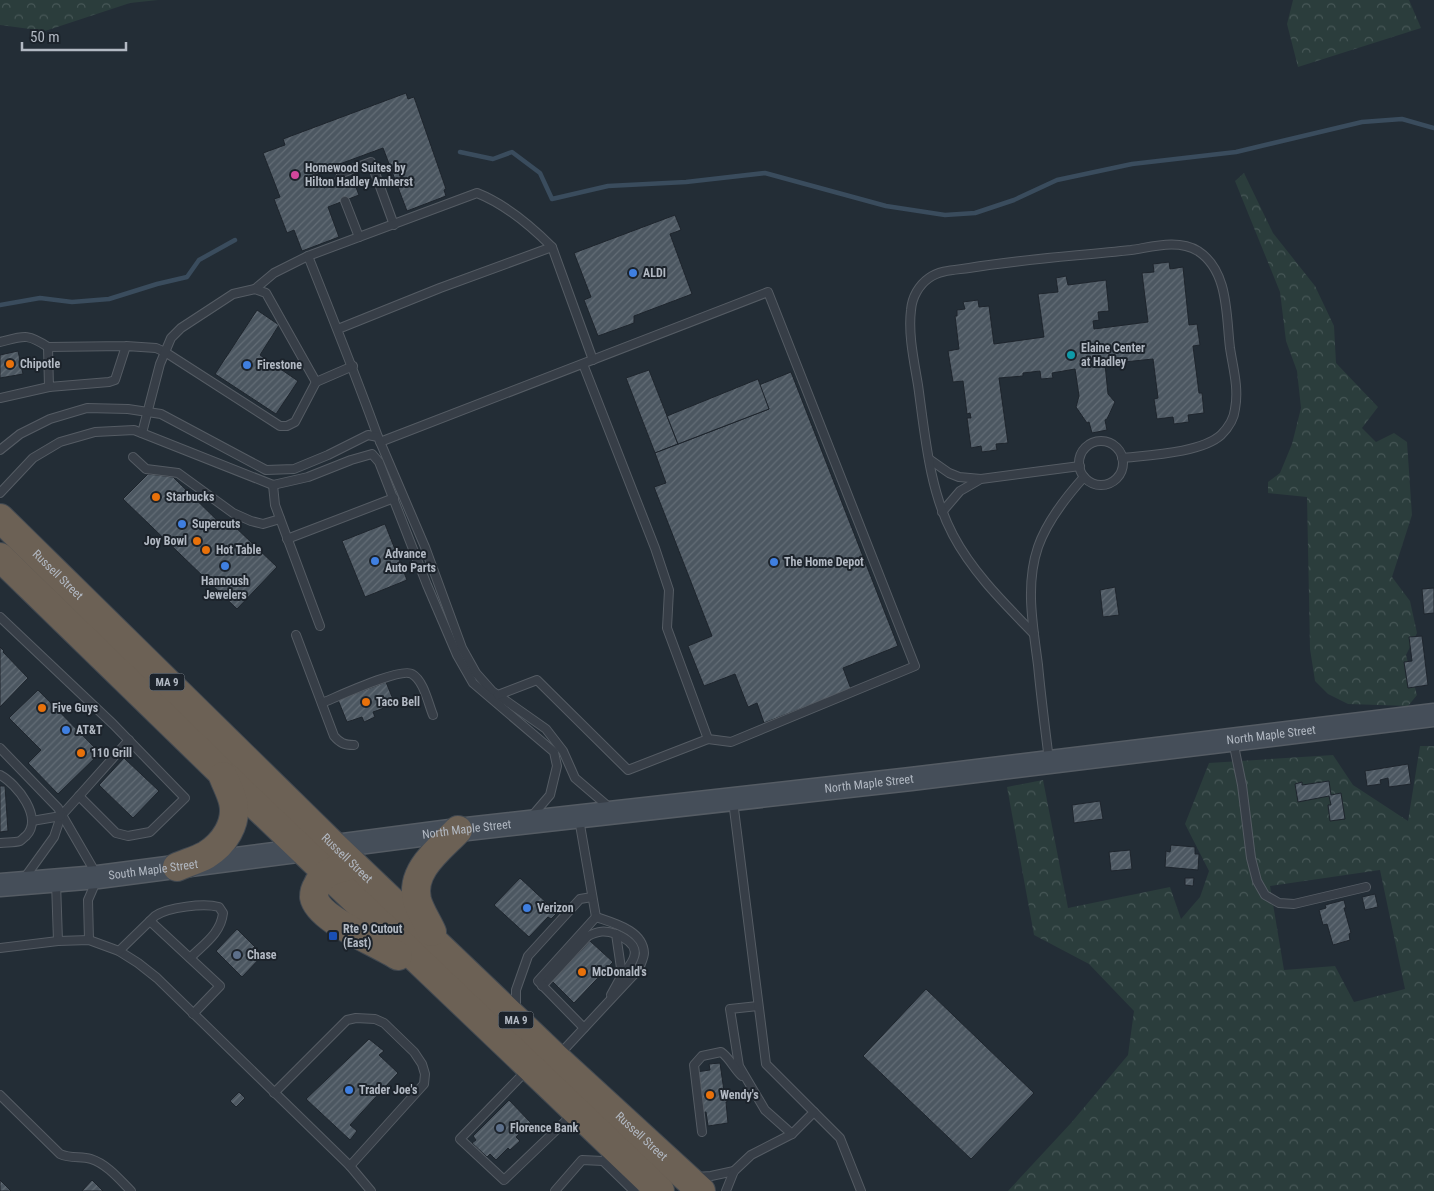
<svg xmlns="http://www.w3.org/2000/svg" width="1434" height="1191" font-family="'Roboto Condensed',sans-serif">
  <defs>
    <pattern id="forest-crowns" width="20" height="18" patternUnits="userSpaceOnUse" patternTransform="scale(1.25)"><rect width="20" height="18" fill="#2b3d3c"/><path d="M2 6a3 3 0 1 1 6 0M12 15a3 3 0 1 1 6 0" fill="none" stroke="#475757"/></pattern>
    <pattern id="building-hatch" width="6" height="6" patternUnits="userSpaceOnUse" patternTransform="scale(1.25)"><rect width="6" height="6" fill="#4c5761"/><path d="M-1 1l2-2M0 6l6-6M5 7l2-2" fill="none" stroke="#636d76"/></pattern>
  </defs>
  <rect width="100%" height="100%" fill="#232d36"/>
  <!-- forest -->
  <g fill="url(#forest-crowns)" fill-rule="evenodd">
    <polygon points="0,0 158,0 130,3 45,31 0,25"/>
    <polygon points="1293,0 1409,0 1421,28 1298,67 1287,24"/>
    <polygon points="1244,173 1273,233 1315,286 1334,326 1336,363 1378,407 1362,428 1376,442 1394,433 1407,442 1412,515 1392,577 1410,601 1417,633 1406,655 1417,695 1408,706 1348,704 1328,694 1315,681 1310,649 1307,497 1268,493 1268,482 1280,473 1292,444 1301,408 1297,371 1286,341 1280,292 1235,181"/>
    <path d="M1420 746H1434V1191H1008L1071 1123 1128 1055 1134 1011 1089 964 1034 935 1007 787 1043 780 1068 908 1170 887 1181 919 1200 897 1209 871 1185 824 1209 763 1333 755 1353 785 1408 821ZM1380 870 1405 989 1354 1002 1335 966 1284 970 1270 886Z"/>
  </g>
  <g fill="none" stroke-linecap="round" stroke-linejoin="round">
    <!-- stream -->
    <g stroke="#3a4c5d" stroke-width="4.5">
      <polyline points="460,152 493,159 512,152 540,173 552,199 608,186 686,182 765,173 886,206 945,215 975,213 1014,200 1057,180 1132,164 1236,152 1362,122 1402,119 1434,128"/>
      <polyline points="0,305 40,298 72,302 109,299 157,284 187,277 199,260 235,240"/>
    </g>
  </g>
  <!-- building -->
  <g fill="url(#building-hatch)" stroke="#1e252d">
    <polygon points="406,93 408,99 414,97 446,189 444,190 446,196 407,211 383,148 318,172 324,188 352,177 359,195 328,207 339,237 302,251 294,230 287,233 274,199 280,197 263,153 285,145 283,139"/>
    <polygon points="675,215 681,230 670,234 692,294 634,316 634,323 598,336 584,300 591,297 574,253"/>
    <polygon points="1169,262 1170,269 1183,267 1189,325 1197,324 1200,345 1193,346 1199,393 1202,393 1204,413 1188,415 1189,422 1174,424 1173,417 1157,419 1154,399 1158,398 1153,359 1105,364 1108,394 1115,402 1107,419 1105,420 1107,430 1092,433 1089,422 1087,423 1076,407 1079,396 1075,369 1052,373 1053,378 1041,379 1040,371 1023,373 1023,376 999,378 1008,443 996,444 997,450 982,452 981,446 971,448 967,418 971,418 970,413 967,414 963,381 953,382 948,351 959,349 955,316 957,316 957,310 965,309 963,302 978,300 979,307 989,306 994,344 1044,337 1038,294 1058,292 1056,278 1066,276 1068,285 1106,280 1109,311 1098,312 1099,320 1093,321 1094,329 1148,322 1142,273 1154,272 1153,264"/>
    <polygon points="257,310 279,325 260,355 298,381 276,414 215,374"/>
    <polygon points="18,351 23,374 0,378 0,355"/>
    <polygon points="649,370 678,444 655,453 626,378"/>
    <polygon points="791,372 898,646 843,668 851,689 764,723 757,703 748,707 735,674 704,686 688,646 712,636 654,487 666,483 655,453 769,409 759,385"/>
    <polygon points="758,379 769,409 678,444 667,416"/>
    <polygon points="148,474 173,477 226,529 231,523 277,567 237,609 123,499"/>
    <polygon points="385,524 407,580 365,597 342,541"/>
    <polygon points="1115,587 1119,615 1103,617 1100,590"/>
    <polygon points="1434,588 1434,613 1424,614 1422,589"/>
    <polygon points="1422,636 1428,685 1408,688 1404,662 1412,661 1409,637"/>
    <polygon points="0,647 4,651 3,652 28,678 0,707"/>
    <polygon points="386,682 395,704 373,712 375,717 364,722 362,717 347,722 338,700"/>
    <polygon points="38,690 100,753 58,794 28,763 41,750 9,718"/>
    <polygon points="124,758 159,791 133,818 99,785"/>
    <polygon points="1408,764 1411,784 1389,787 1388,778 1380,780 1381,784 1367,786 1365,771"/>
    <polygon points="1329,781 1331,795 1341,793 1345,819 1330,821 1328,805 1331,805 1329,796 1298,802 1295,784 1302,782 1302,785"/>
    <polygon points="0,786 5,786 8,831 0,832"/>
    <polygon points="1100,801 1103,819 1074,823 1072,805"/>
    <polygon points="1171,845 1195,847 1195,854 1199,854 1198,870 1165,867 1166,851 1170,852"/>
    <polygon points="1130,850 1132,869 1111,871 1109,852"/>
    <polygon points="520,878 549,905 551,902 560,910 551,919 548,917 529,937 494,905"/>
    <polygon points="1185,878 1194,878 1193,886 1185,885"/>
    <polygon points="1375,894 1378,907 1365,910 1362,897"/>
    <polygon points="1344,900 1346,908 1344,908 1351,933 1349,934 1350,940 1333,945 1327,924 1323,925 1319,910 1326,908 1325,905"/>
    <polygon points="237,929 263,955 242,977 216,951"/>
    <polygon points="590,941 613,962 574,1003 552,981"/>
    <polygon points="926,989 1034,1093 971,1159 863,1056"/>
    <polygon points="369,1039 384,1051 379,1055 398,1073 350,1125 357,1131 350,1140 306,1099"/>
    <polygon points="720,1063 724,1091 721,1092 722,1099 727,1099 727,1102 726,1102 728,1123 708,1126 706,1112 702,1113 696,1072 710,1070 709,1064"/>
    <polygon points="239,1092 245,1098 236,1107 230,1101"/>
    <polygon points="509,1100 531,1123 516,1137 520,1141 510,1150 508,1148 496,1160 490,1154 487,1157 472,1143 476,1140 473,1136"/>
    <polygon points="0,1180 11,1191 0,1191"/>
    <polygon points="92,1180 103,1191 82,1191"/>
  </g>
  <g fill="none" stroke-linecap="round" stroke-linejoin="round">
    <!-- lane casing -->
    <g stroke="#555c64" stroke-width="10">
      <g id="lane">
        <polyline points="338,183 342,173 371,162 394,225"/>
        <polyline points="345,201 359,237"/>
        <polyline points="552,247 593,360"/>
        <polyline points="255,289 274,273 308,256"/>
        <path d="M338 329 440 288 552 247C531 226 505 204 477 193L308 256C332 316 356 376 378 437"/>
        <path d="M0 342C24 336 27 333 48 347"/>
        <polyline points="126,346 48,347 49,387 109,382 115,380 126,346 156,348 165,352 280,426 287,426 295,422 316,382"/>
        <polyline points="0,398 49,387"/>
        <polyline points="142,433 160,364 171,338 181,328 233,294 255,289 266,293 316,382 353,366"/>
        <circle cx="1101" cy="463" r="22"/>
        <polyline points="380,442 768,292 915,666 731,742 708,739 667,628 669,590 655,548 583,364"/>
        <polyline points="0,450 20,434 50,419 87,408 128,409 161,414 266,470 294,469 328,455 368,435 378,437 425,547 462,648 476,673 492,691 546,729 563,751 575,778 610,808"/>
        <polyline points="133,457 146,469 178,473 233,513 251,521 263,524 280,519"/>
        <polyline points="929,459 949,473 959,477 981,479 1080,466"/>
        <polyline points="273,485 275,505 320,626"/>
        <polyline points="0,493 33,458 60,442 95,432 134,430 273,485 308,477 351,460 372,454 379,462 427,585 457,655 473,683 554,752 557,766 550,795 532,816"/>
        <polyline points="942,512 960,491 979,480"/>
        <polyline points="287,539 394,498"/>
        <polyline points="0,617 113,724 185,798 150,832 128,836 116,833 79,796 61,816 54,837 23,880"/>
        <path d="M1034 634C1005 604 973 573 953 535 929 490 925 434 918 385 914 361 908 334 911 310 912 297 919 285 929 278 940 270 956 270 969 268 1023 259 1077 256 1131 250 1152 247 1178 239 1198 251 1229 271 1226 316 1230 348 1233 368 1239 388 1235 409 1234 419 1228 428 1221 435 1201 453 1149 455 1122 458"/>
        <path d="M296 635 334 736C340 743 344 745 354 745"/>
        <polyline points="498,695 537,680 628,770 708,739"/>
        <path d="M322 703C337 697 401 667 412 674 424 681 428 703 433 715"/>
        <polyline points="1233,741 1242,785 1251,858 1257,881 1265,895 1279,903 1294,904 1366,887"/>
        <polyline points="0,748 58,808 98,877 88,900 89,940"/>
        <path d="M1049 760C1045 728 1041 697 1038 665 1033 626 1025 585 1038 547 1047 521 1066 497 1084 477"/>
        <path d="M0 775C17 784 44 818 26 836 24 837 22 840 20 841 14 843 6 842 0 843"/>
        <polyline points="79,796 129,740"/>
        <polyline points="579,819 596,917"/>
        <polyline points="32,821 61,816"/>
        <polyline points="56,882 58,941"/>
        <polyline points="150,921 220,986 193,1014"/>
        <path d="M616 934C641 945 639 956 622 975"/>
        <polyline points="0,948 58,941 89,940 119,951 138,963 157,978 350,1166 371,1191"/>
        <path d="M119 951 155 916C168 907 204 903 219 907L223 913C221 933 204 944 190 958"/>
        <path d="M542 986 588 936C598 931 605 930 616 934L622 975 611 995"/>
        <polyline points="758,1006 730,1009 739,1066 765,1110 792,1134"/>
        <polyline points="516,1010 516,990 528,956 580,899 592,897"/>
        <polyline points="584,1028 538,981 596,917"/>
        <path d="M559 1055 639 969C640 965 644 958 644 953 643 930 613 923 596 917"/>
        <polyline points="527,1070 460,1139 504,1180 573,1114"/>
        <polyline points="274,1093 347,1020 356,1018 375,1019 384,1023 414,1052 422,1064 425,1074 424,1084 350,1166"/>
        <path d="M0 1095 60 1154C71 1159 81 1156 91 1159 107 1164 120 1180 131 1191"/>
        <polyline points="814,1112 840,1138 861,1191"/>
        <path d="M702 1132 694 1065 702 1056 721 1052C730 1058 734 1069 742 1076"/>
        <polyline points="603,1161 634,1191"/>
        <polyline points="696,1177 711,1176 734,1171"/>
        <polyline points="555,1191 582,1160 603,1161 613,1151"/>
        <polyline points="726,1191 734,1171 751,1155 792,1134 814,1112 766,1064 733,801"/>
      </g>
    </g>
    <!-- secondary casing -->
    <g stroke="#555c64" stroke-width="25">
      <g id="secondary">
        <path id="s1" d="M0 885 98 877 458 830 911 779 1434 715"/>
      </g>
    </g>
    <!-- highway casing -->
    <g stroke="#424951" stroke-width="30">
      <g id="highway">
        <path id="s2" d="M0 518 334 846 556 1058 701 1191"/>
        <polyline points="0,557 221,772 660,1191"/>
        <path d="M177 867C186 863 197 860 206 855 224 844 238 823 233 802 231 793 226 784 223 776"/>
        <path d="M345 867C334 869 321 875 317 886 315 889 314 894 314 897 318 920 379 943 398 956"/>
        <path d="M432 932C427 921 420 911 417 900 410 870 440 849 458 830"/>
      </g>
    </g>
    <!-- lane -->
    <use href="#lane" stroke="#373e47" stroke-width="8"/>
    <!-- secondary -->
    <use href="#secondary" stroke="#454e59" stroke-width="22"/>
    <!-- highway -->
    <use href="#highway" stroke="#6c6155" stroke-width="28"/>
  </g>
  <!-- markers -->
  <circle fill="#d1479c" stroke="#1c232b" stroke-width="2" cx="295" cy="175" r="5"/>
  <g fill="#3f7fe0" stroke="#1c232b" stroke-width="2">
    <circle cx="633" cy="273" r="5"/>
    <circle cx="247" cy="365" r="5"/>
    <circle cx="182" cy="524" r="5"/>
    <circle cx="375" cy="561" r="5"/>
    <circle cx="774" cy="562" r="5"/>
    <circle cx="225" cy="566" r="5"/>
    <circle cx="66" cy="730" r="5"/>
    <circle cx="527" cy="908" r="5"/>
    <circle cx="349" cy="1090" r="5"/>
  </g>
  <circle fill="#0f9aa8" stroke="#1c232b" stroke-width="2" cx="1071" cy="355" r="5"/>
  <g fill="#e8710a" stroke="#1c232b" stroke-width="2">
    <circle cx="10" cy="364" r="5"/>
    <circle cx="156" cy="497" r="5"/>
    <circle cx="197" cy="541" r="5"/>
    <circle cx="206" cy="550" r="5"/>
    <circle cx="366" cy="702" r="5"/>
    <circle cx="42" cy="708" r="5"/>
    <circle cx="81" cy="753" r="5"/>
    <circle cx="582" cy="972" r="5"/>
    <circle cx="710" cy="1095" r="5"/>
  </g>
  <rect fill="#1a4fb4" stroke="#1c232b" stroke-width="2" x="328" y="931" width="10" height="10" rx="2.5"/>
  <g fill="#5c6f8a" stroke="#1c232b" stroke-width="2">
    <circle cx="237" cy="955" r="5"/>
    <circle cx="500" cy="1128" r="5"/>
  </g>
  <g text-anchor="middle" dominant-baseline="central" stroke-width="4" stroke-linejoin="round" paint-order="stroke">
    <!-- shield labels -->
    <g fill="#1c232b" stroke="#858c95" stroke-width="1">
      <rect x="149.5" y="673.5" width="35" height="17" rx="4"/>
      <rect x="498.5" y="1011.5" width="35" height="17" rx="4"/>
    </g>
    <g font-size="11" font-weight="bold" fill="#b2b9c3">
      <text x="167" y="682">MA 9</text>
      <text x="516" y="1020">MA 9</text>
    </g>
    <!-- poi labels -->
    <g font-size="12" font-weight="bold" fill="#b2b9c3" stroke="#1c232b" text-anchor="start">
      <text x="305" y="168">Homewood Suites by<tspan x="305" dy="14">Hilton Hadley Amherst</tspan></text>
      <text x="643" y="273">ALDI</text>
      <text x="1081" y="348">Elaine Center<tspan x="1081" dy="14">at Hadley</tspan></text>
      <text x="20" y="364">Chipotle</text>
      <text x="257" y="365">Firestone</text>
      <text x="166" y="497">Starbucks</text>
      <text x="192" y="524">Supercuts</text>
      <text x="187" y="541" text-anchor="end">Joy Bowl</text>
      <text x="216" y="550">Hot Table</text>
      <text x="385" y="554">Advance<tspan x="385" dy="14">Auto Parts</tspan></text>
      <text x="784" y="562">The Home Depot</text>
      <text x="225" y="581" text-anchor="middle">Hannoush<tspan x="225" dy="14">Jewelers</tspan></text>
      <text x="376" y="702">Taco Bell</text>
      <text x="52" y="708">Five Guys</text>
      <text x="76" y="730">AT&amp;T</text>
      <text x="91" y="753">110 Grill</text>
      <text x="537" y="908">Verizon</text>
      <text x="343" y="929">Rte 9 Cutout<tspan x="343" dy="14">(East)</tspan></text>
      <text x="247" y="955">Chase</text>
      <text x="592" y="972">McDonald's</text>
      <text x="359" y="1090">Trader Joe's</text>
      <text x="720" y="1095">Wendy's</text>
      <text x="510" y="1128">Florence Bank</text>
    </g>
    <!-- street labels -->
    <g font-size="12" fill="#b2b9c3" stroke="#1c232b">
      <text stroke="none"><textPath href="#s2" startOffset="81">Russell Street</textPath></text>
      <text stroke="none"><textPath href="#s1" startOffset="1280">North Maple Street</textPath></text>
      <text stroke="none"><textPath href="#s1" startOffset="875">North Maple Street</textPath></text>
      <text stroke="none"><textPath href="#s1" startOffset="470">North Maple Street</textPath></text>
      <text stroke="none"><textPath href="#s2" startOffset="486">Russell Street</textPath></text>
      <text stroke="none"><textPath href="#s1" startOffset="154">South Maple Street</textPath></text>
      <text stroke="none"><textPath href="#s2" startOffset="891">Russell Street</textPath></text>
    </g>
  </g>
  <!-- scale -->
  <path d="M22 42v8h104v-8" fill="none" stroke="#b2b9c3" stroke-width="2.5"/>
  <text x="30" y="42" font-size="15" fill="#b2b9c3" stroke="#1c232b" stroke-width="4" paint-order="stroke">50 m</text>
</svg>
